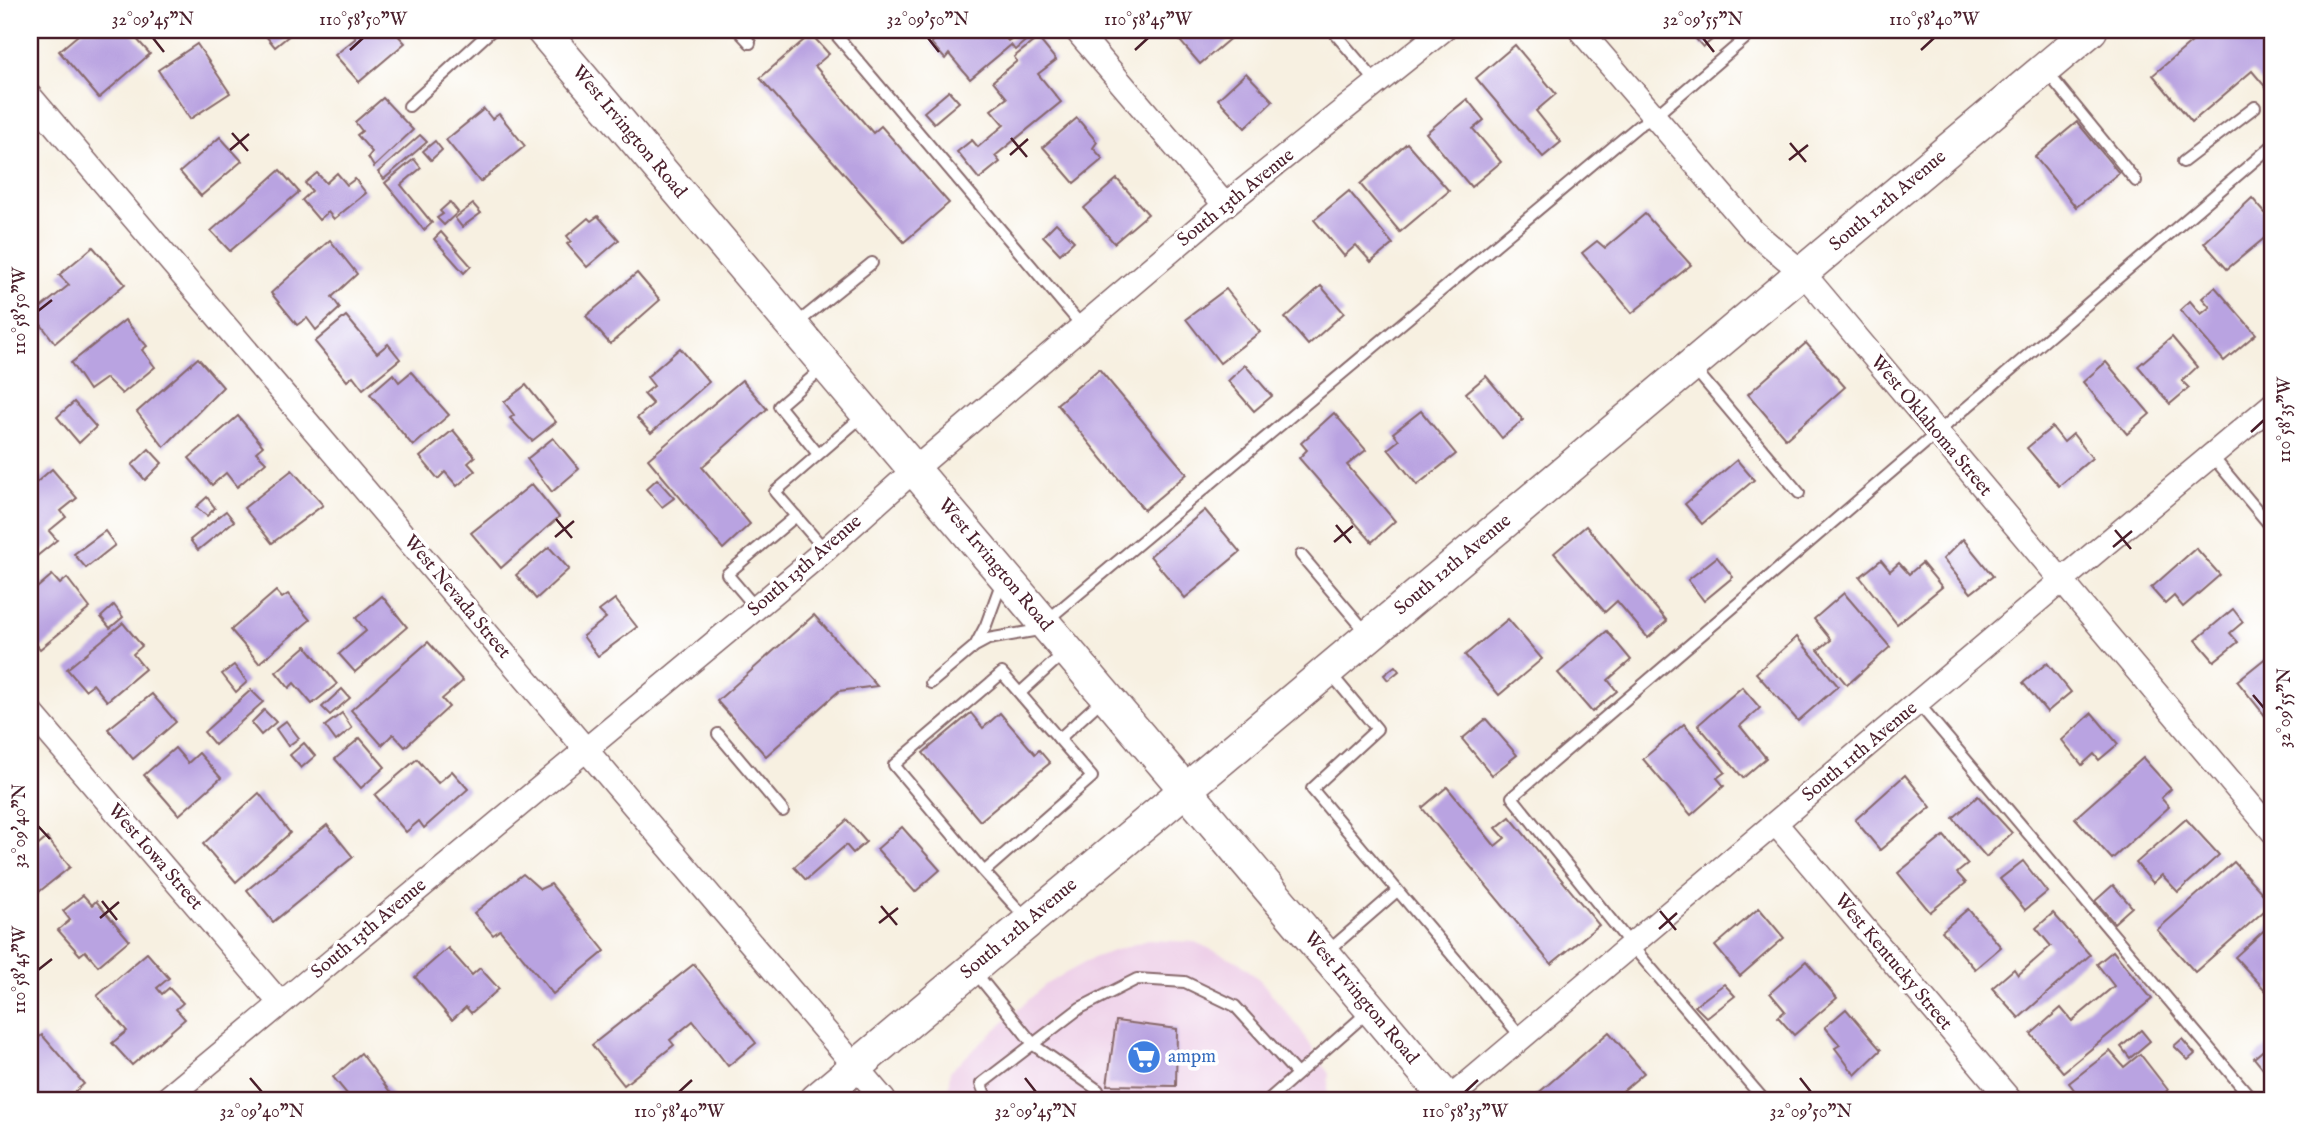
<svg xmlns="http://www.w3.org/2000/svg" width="2303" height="1130" font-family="'IM FELL English',serif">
  <rect width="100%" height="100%" fill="#fff"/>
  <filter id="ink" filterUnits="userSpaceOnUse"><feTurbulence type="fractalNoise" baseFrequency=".0143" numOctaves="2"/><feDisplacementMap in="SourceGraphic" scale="14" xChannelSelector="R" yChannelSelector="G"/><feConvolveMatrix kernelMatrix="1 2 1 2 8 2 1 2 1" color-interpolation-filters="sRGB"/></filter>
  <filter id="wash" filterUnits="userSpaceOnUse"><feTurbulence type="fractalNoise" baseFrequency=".00686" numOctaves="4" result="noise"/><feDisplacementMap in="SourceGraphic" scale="28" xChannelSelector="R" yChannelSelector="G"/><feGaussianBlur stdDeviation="1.57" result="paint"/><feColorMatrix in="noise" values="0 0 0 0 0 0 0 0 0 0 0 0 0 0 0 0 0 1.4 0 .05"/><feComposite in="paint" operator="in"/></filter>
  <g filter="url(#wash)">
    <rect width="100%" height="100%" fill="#f7f0e1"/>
    <!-- built -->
    <polygon fill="#eed0e8" points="1147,940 1195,942 1239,962 1261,981 1300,1029 1329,1074 1327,1100 955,1100 948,1092 950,1071 1046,984 1095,957"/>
    <g id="blocks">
      <!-- building -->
      <g fill="#b9a3e1">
        <polygon points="84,30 129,30 150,54 99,98 59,51"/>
        <polygon points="261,30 296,30 275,47"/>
        <polygon points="350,30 393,30 405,43 359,82 335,55 356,38"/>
        <polygon points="947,30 999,30 1008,41 1024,30 1030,37 1015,50 1011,45 970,79 949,54 945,59 931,43"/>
        <polygon points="1179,30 1240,30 1200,64 1174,34"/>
        <polygon points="1688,30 1724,30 1703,47"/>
        <polygon points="2206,30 2273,30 2273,96 2252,71 2192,122 2153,75"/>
        <polygon points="811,34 829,54 815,66 873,133 881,126 949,203 904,242 760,78"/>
        <polygon points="1038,38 1056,60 1038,74 1061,102 995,156 1000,162 979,179 957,152 972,140 978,147 1004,125 991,110 1007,98 993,81 1017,61 1014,57"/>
        <polygon points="197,44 230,93 190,119 158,70"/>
        <polygon points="1515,45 1556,94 1536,111 1561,142 1543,157 1476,78"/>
        <polygon points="1246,73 1273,101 1245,128 1218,99"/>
        <polygon points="949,91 959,102 934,123 924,112"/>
        <polygon points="383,98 413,130 374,167 368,157 372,152 357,135 362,131 355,122"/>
        <polygon points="1467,99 1484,120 1473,129 1501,162 1471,187 1426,133"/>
        <polygon points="484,109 492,119 499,114 525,146 480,182 446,140"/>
        <polygon points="1077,118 1097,142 1093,148 1103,159 1074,183 1043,147"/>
        <polygon points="2077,122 2119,173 2076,207 2035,157"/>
        <polygon points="420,135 427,142 384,179 378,172"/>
        <polygon points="220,137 242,161 201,196 180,172"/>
        <polygon points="435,141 442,150 431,160 423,151"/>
        <polygon points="1407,143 1449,191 1400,232 1360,184"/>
        <polygon points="414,159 421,168 401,185 432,223 424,230 385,183"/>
        <polygon points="280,170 299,192 230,251 211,231"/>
        <polygon points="317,173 326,183 337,173 347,185 355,179 366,193 334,219 328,212 319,220 302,200 312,191 305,183"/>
        <polygon points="1117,179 1148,214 1114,243 1084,208"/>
        <polygon points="1349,191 1393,244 1371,262 1356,245 1344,256 1314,220"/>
        <polygon points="2252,198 2273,222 2273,231 2227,269 2204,243"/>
        <polygon points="450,202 458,212 444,225 437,218 443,214 440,211"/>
        <polygon points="473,204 481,213 462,227 455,218"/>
        <polygon points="1645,214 1691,265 1632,313 1582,253 1597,241 1605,248"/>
        <polygon points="598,216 619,240 587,267 567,244 571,241 567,236 588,218 591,221"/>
        <polygon points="1056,223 1074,241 1060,254 1043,236"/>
        <polygon points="441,232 471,266 464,273 434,239"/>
        <polygon points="330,240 357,274 332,297 340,308 316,330 307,318 297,325 271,293"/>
        <polygon points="93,247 125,284 55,343 33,314 69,285 59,275"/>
        <polygon points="637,273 660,300 610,344 586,316"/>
        <polygon points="1321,286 1344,313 1308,345 1285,318"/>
        <polygon points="2215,287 2256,334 2224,361 2180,310 2190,301 2201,314 2210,307 2202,298"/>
        <polygon points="1226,289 1260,332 1220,363 1186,319"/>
        <polygon points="346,316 377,353 388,344 400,359 363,389 353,376 347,381 315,342"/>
        <polygon points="125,320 147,346 142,350 155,367 122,394 106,378 89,390 71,363"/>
        <polygon points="2172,337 2197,367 2182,381 2189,388 2170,404 2138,366"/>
        <polygon points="1806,343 1845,387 1786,439 1748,394"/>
        <polygon points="680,348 709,382 651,433 637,418 653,404 644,394 654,386 647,377"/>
        <polygon points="198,358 223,387 164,447 137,412"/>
        <polygon points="2106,362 2150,414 2127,434 2083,382"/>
        <polygon points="1245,365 1272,396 1254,411 1228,381"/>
        <polygon points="1099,369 1187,474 1144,510 1057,404"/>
        <polygon points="411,372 449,415 413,446 370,394 393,374 399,382"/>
        <polygon points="1486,376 1523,420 1502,438 1466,393"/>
        <polygon points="742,380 767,409 702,467 750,524 723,549 648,459"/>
        <polygon points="526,385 556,422 532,441 510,418 514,415 504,402"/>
        <polygon points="74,402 96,427 79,443 57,417"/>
        <polygon points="1421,411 1456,454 1417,485 1388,449 1399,440 1393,433"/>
        <polygon points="1334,413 1366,450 1347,465 1395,521 1372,542 1299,458 1307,450 1301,443"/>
        <polygon points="238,416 263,446 256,452 266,462 237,487 226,473 212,485 189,458"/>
        <polygon points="2052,427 2064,442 2073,434 2092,458 2059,486 2027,448"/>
        <polygon points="453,430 475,457 468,463 475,471 457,486 445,472 438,479 420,457"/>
        <polygon points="553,438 579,469 552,492 527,459"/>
        <polygon points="149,449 162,463 145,480 132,465"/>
        <polygon points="1737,460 1754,480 1702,524 1685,504"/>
        <polygon points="52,469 77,498 61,511 66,517 49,531 57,540 37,556 30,547 30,488"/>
        <polygon points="292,470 323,505 272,543 244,508"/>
        <polygon points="657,479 674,498 662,507 646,489"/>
        <polygon points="532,484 559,517 501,568 471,533"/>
        <polygon points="207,497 215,508 207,516 196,507"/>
        <polygon points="1205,510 1240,552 1185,598 1150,556"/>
        <polygon points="226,511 234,521 198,550 190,540"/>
        <polygon points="1586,526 1667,621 1648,638 1617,601 1605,612 1554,553"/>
        <polygon points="105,531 115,545 86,568 74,554"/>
        <polygon points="1963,539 1993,576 1971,593 1943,559"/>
        <polygon points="549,547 569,569 536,599 516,575"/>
        <polygon points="2196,548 2220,575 2183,607 2174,596 2165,604 2151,588"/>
        <polygon points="1717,557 1733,577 1704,601 1688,580"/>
        <polygon points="1881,560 1890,571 1899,563 1909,574 1922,563 1942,587 1897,624 1860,577"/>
        <polygon points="52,575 60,584 67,578 90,608 40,649 30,636 30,594"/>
        <polygon points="276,591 282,598 288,594 310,620 259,663 231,630"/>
        <polygon points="1844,593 1890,647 1847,685 1818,650 1831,640 1814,619"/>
        <polygon points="382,596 407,627 355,672 339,654 366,631 356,618"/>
        <polygon points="615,599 637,627 598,656 583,636 606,618 599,611"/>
        <polygon points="114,605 123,617 110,628 101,617"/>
        <polygon points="2233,609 2243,622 2230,633 2238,642 2214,661 2196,640"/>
        <polygon points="814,615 877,686 839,691 766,756 717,701"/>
        <polygon points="1508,619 1542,659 1499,695 1465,655"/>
        <polygon points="123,623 142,646 133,654 145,669 107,701 93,684 85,690 67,669"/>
        <polygon points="1607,631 1631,660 1608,680 1617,691 1592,712 1558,673"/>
        <polygon points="1797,637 1838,686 1798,721 1756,673"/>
        <polygon points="428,642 463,681 442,699 449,707 405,747 393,734 382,745 351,710"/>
        <polygon points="306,646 337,684 312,704 294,683 289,688 276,672"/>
        <polygon points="2273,652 2273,719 2270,722 2237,681"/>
        <polygon points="2047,663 2071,692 2047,712 2023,683"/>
        <polygon points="234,665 247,682 236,692 222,674"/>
        <polygon points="1395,666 1399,671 1388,680 1384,675"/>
        <polygon points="1742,687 1760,708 1740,726 1766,758 1743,778 1698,725"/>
        <polygon points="342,689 350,698 330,715 322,707"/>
        <polygon points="251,690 263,702 215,745 204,732"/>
        <polygon points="152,694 176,722 133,759 108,729"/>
        <polygon points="264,710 276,722 261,735 251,723"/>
        <polygon points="342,713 352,728 336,741 325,726"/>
        <polygon points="971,713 983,728 1000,713 1035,754 1039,750 1050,763 980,821 923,753"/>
        <polygon points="2092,713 2118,744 2099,760 2094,754 2082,765 2062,740"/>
        <polygon points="1486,719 1517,755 1492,775 1462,739"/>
        <polygon points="286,721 299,738 288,746 276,729"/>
        <polygon points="1684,724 1725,772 1717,778 1724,786 1691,815 1643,759"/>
        <polygon points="360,738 385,767 361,788 335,759"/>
        <polygon points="304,743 315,756 301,768 290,755"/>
        <polygon points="175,748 188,763 199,753 221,778 179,815 144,775"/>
        <polygon points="2143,758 2171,789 2161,798 2169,807 2112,859 2075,818"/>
        <polygon points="417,759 438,783 452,771 468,789 424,828 419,821 406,832 375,795"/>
        <polygon points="1905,775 1931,807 1880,850 1855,820"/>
        <polygon points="1447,787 1495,846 1505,838 1496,828 1510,817 1599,925 1551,964 1422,808"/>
        <polygon points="259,793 290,833 236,882 203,844"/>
        <polygon points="1978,796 2012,833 1986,857 1953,818"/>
        <polygon points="2186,819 2219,855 2178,892 2162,875 2153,883 2136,863"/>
        <polygon points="847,820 866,842 853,853 846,845 806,880 794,867"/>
        <polygon points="327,825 353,857 273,922 247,890"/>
        <polygon points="902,827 940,870 915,892 877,849"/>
        <polygon points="1944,836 1968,864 1957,873 1966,883 1930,912 1898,873"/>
        <polygon points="47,838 70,867 30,899 30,852"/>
        <polygon points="2023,861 2047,892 2025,910 2000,879"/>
        <polygon points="2234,862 2272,904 2195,972 2157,930"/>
        <polygon points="523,874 540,889 551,884 605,951 553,994 500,930 493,935 474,913"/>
        <polygon points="2113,885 2132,907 2114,923 2095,901"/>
        <polygon points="83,895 92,905 96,901 129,940 98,966 85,951 80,955 58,930 70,920 63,911"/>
        <polygon points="1759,908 1784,938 1740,976 1715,946"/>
        <polygon points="1968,909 2001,947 1975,969 1942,931"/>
        <polygon points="2053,913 2090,955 2019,1018 1992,988 2014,969 2018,975 2051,946 2036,928"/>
        <polygon points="2272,923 2273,987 2267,992 2235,957"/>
        <polygon points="448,948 472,975 480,968 499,989 471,1013 466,1007 452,1020 415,977"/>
        <polygon points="2113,951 2152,999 2063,1072 2031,1034 2061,1008 2072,1021 2114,986 2097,964"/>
        <polygon points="147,953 169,978 157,988 162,994 169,988 183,1003 176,1009 185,1019 132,1065 112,1043 127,1031 97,996"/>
        <polygon points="1806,961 1837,998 1794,1035 1778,1017 1785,1011 1770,993"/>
        <polygon points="694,964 756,1043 728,1066 693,1021 670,1040 674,1045 624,1085 592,1045"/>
        <polygon points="1724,984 1735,996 1707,1018 1695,1006"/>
        <polygon points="1846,1009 1881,1050 1855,1075 1835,1048 1840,1045 1825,1027"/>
        <polygon points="1116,1021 1177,1029 1176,1086 1107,1085"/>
        <polygon points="2141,1030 2150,1041 2130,1058 2121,1047"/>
        <polygon points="1609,1032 1644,1073 1612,1100 1541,1100 1536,1095"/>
        <polygon points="42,1035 84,1084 65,1100 30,1100 30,1044"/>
        <polygon points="2182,1039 2195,1054 2188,1060 2174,1046"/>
        <polygon points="2273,1042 2273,1081 2254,1058"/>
        <polygon points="2110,1051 2124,1067 2140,1054 2168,1090 2156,1100 2082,1100 2069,1083"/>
        <polygon points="361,1053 396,1100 352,1100 333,1077"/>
      </g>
    </g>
  </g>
  <g filter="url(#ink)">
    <use href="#blocks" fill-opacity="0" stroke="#87686b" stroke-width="2"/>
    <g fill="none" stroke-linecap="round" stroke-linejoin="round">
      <!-- lane casing -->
      <g stroke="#87686b" stroke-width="14">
        <g id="lane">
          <polyline points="738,30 750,43"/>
          <polyline points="832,30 1082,326"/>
          <polyline points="1332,30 1378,84"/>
          <polyline points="2047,72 2136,181"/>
          <polyline points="409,106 492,30"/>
          <polyline points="2183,162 2255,107"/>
          <polyline points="795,325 872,263"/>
          <polyline points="1693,367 1799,493"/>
          <polyline points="818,454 779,406 824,367"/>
          <polyline points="2212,456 2273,529"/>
          <polyline points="825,550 775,492 865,414"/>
          <polyline points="1301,555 1367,633"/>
          <polyline points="756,608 727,574 796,516"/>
          <polyline points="1045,622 1638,126 1654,117 1755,30"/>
          <polyline points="976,644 986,625 1002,581"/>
          <polyline points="1331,674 1377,729 1312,789 1522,1038"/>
          <polyline points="931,683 975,646 988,639 1045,629"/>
          <polyline points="1020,693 1065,652"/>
          <polyline points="1918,703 2253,1100"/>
          <polyline points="718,734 783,811"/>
          <polyline points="1059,739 1104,698"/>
          <polyline points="984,872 1092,777 1002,673 894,765 984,872 1026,918"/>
          <polyline points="1328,951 1397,891"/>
          <polyline points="975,972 1035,1046 1098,1090"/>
          <polyline points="987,1100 981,1084 1080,1008 1137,979 1185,982 1235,1006 1297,1074"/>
          <polyline points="1268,1100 1369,1011"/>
          <polyline points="1764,1100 1632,946 1512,797 2273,145"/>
        </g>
      </g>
      <!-- street casing -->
      <g stroke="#87686b" stroke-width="26">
        <g id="street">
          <polyline points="1076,30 1225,205"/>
          <polyline points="1580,30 1753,231 1803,273 2273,832"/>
          <polyline points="30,96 884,1100"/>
          <polyline points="30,711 280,1003"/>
          <polyline points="1776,824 2010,1100"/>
          <polyline points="165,1100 756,608 825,550 914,470 1225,205 1443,30"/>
          <polyline points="1448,1100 2061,581 2273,404"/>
        </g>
      </g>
      <!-- secondary casing -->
      <g stroke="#87686b" stroke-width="35">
        <g id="secondary">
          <polyline points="542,30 1448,1100"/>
          <polyline points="816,1100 2091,30"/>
        </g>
      </g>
      <!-- lane -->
      <use href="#lane" stroke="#fff" stroke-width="10"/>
      <!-- street -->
      <use href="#street" stroke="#fff" stroke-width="23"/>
      <!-- secondary -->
      <use href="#secondary" stroke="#fff" stroke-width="32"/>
    </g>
  </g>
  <!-- ticks -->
  <path fill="none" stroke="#4a1f2b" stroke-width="2.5" d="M153 38 164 52M928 38 939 52M1703 38 1714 52M350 50 363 38M1135 50 1148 38M1921 50 1934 38M232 133 248 151M1011 138 1027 157M1790 143 1806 162M230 150 249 134M1010 155 1028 139M1789 160 1808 145M38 311 52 300M2251 432 2264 420M556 519 572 538M1336 525 1351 543M2115 530 2131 549M555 537 574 521M1334 542 1353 526M2113 547 2132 531M2253 695 2264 708M38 826 50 839M102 901 117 920M881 906 897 925M1660 911 1676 930M100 918 119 902M879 923 898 908M1659 929 1677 913M38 970 52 959M250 1078 262 1092M1025 1078 1036 1092M1800 1078 1811 1092M679 1092 692 1080M1465 1092 1478 1080"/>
  <!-- icons -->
  <defs>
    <g id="supermarket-disc" transform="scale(1.75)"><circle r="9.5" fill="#3f7fe0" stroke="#fff"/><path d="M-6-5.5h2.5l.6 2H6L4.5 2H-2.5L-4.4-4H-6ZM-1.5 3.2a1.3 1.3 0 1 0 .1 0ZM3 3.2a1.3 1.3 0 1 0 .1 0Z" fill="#fff"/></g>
  </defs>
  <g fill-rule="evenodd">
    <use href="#supermarket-disc" x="1144" y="1057"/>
  </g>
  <g text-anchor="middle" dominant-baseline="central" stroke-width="7" stroke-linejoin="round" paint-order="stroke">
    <!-- street labels -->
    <g font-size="19" fill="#4a1f2b" stroke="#fff">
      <text transform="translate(629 132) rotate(50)">West Irvington Road</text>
      <text transform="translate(1236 198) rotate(-39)">South 13th Avenue</text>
      <text transform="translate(1888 201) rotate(-40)">South 12th Avenue</text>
      <text transform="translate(1931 426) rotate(50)">West Oklahoma Street</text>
      <text transform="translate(995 565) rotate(50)">West Irvington Road</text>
      <text transform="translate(1453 565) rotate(-40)">South 12th Avenue</text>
      <text transform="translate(805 566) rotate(-41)">South 13th Avenue</text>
      <text transform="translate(457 597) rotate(50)">West Nevada Street</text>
      <text transform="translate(1860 752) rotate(-40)">South 11th Avenue</text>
      <text transform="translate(155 857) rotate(49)">West Iowa Street</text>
      <text transform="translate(369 929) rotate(-40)">South 13th Avenue</text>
      <text transform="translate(1019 929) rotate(-40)">South 12th Avenue</text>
      <text transform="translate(1893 962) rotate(50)">West Kentucky Street</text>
      <text transform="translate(1361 998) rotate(50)">West Irvington Road</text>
    </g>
    <!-- shop labels -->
    <g font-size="19" fill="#366cbe" stroke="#fff" text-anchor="start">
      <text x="1168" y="1057">ampm</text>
    </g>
  </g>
  <!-- margin -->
  <rect width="2303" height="1130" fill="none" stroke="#fff" stroke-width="77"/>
  <rect x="38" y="38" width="2226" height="1054" fill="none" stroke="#4a1f2b" stroke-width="2.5"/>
  <g font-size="18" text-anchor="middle" fill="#4a1f2b">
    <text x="153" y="25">32°09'45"N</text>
    <text x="363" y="25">110°58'50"W</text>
    <text x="928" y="25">32°09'50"N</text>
    <text x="1148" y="25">110°58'45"W</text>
    <text x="1703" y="25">32°09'55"N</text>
    <text x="1934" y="25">110°58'40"W</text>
    <text transform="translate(19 311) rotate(-90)" y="6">110°58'50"W</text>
    <text transform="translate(2284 420) rotate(-90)" y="6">110°58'35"W</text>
    <text transform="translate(2284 708) rotate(-90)" y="6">32°09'55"N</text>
    <text transform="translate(19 826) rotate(-90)" y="6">32°09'40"N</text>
    <text transform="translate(19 970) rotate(-90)" y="6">110°58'45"W</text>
    <text x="262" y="1117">32°09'40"N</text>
    <text x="679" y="1117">110°58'40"W</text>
    <text x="1036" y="1117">32°09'45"N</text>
    <text x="1465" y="1117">110°58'35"W</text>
    <text x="1811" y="1117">32°09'50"N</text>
  </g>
</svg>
